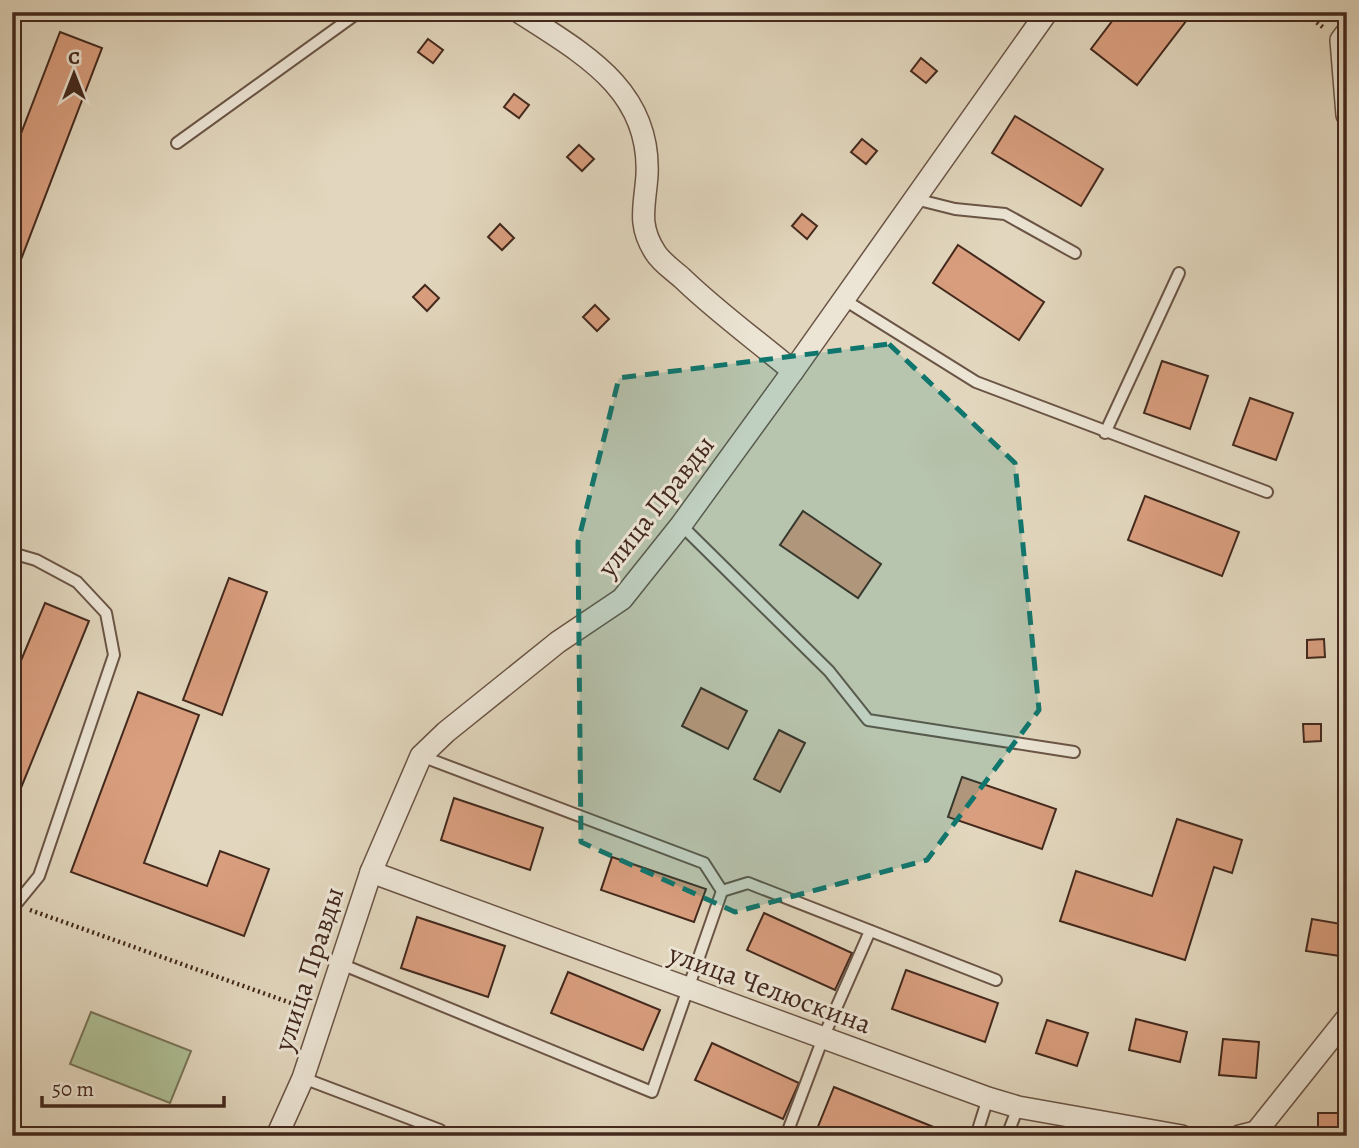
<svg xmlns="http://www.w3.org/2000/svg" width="1359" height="1148" font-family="Alegreya,serif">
  <rect width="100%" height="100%" fill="#e2d7be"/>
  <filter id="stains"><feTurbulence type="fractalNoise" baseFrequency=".00286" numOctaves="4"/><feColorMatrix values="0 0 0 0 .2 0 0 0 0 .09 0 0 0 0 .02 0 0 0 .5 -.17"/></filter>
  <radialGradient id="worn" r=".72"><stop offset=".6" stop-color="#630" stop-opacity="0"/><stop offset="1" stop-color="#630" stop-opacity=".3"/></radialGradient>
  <!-- green -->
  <polygon fill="#aebf95" stroke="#787459" stroke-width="2" points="91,1012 191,1051 170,1103 70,1064"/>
  <!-- building -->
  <g fill="#d99e7e" stroke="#42281d" stroke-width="2">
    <polygon points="1119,12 1193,12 1137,85 1091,49"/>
    <polygon points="60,32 102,48 12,283 12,157"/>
    <polygon points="428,39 443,50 433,63 418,52"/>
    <polygon points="921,58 937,71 926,83 911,71"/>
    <polygon points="514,94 529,105 519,118 504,107"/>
    <polygon points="1015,116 1103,169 1081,206 992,153"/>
    <polygon points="862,139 877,151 866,164 851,152"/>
    <polygon points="579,145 594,159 582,171 567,157"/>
    <polygon points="802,214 817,226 807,239 792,226"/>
    <polygon points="500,224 514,238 502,250 488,237"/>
    <polygon points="958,245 1044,302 1019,340 933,283"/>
    <polygon points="425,285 439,298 427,311 413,297"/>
    <polygon points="595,305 609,319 597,331 583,317"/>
    <polygon points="1162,361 1208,376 1190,429 1144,413"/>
    <polygon points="1250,398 1293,413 1276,460 1233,445"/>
    <polygon points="1145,496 1239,532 1222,576 1128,540"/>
    <polygon points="803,511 881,564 858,598 780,545"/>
    <polygon points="229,578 267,592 222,715 183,700"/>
    <polygon points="45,603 89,621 14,805 12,682"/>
    <polygon points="1324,639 1325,657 1307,658 1307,640"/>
    <polygon points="701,688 747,711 728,749 682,726"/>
    <polygon points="138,692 199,715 144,863 207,886 220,851 269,869 244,936 71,872"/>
    <polygon points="1303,724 1321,724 1321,741 1304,742"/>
    <polygon points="779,730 805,743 780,792 754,779"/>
    <polygon points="962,777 1056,809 1042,849 948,817"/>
    <polygon points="454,798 543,828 530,870 441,840"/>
    <polygon points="1177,819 1242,840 1232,873 1214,867 1185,960 1060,921 1076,871 1152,896"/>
    <polygon points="612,857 706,889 694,922 601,890"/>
    <polygon points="764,913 852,953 835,990 747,950"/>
    <polygon points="417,917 505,946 488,997 401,968"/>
    <polygon points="1312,919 1347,925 1347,957 1306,951"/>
    <polygon points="906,970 998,1003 985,1042 892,1009"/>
    <polygon points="568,972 660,1010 643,1050 551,1013"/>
    <polygon points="1136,1019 1187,1032 1180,1062 1129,1050"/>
    <polygon points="1047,1020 1088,1033 1077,1066 1036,1053"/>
    <polygon points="1223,1039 1259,1042 1256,1078 1219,1075"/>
    <polygon points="712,1043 799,1083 783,1119 695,1080"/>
    <polygon points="834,1087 956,1136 815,1134"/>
    <rect x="1318" y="1113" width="29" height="23"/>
  </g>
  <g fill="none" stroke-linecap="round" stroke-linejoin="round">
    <!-- lane casing -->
    <g stroke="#6a5445" stroke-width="14">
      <g id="lane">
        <polyline points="177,143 359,12"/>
        <polyline points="915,199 955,209 1005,214 1075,253"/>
        <polyline points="843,299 976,382 1267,492"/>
        <polyline points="1105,433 1179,273"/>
        <polyline points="681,525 829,671 868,720 1074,752"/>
        <polyline points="12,553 36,560 77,582 106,613 114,655 39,876 12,909"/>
        <polyline points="722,891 748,883 996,980"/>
        <polyline points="341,964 652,1092 722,891 704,863 421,756"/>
        <polyline points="303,1078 440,1130 446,1136"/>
        <polyline points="786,1136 823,1038 870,931"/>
        <polyline points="976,1136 988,1098"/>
        <polyline points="1007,1136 1018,1107"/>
      </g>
    </g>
    <!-- street casing -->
    <g stroke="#6a5445" stroke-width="24">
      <g id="street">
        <path d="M519 12C582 53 651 89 647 175 645 206 637 224 655 252 661 262 673 270 682 278 716 311 756 340 793 371"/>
        <polyline points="1347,32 1341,40 1347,115"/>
        <polyline points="371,872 988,1098 1018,1107 1182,1136"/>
        <polyline points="277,1136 303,1078 371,872 421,756 446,732 558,642 622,599 681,525 793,371 1047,12"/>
        <polyline points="1240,1136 1256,1132 1347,1018"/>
      </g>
    </g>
    <!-- path -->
    <g stroke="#42281d" stroke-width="4.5" stroke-dasharray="2 3.5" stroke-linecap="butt">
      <polyline points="1304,12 1325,29"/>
      <polyline points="30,910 305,1008"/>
    </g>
    <!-- lane -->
    <use href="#lane" stroke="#ece5d5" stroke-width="10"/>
    <!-- street -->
    <use href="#street" stroke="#ece5d5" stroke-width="21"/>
  </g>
  <!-- marked area -->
  <path fill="#0f766e" fill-opacity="0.2" stroke="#0f766e" stroke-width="5" stroke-dasharray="14 9" stroke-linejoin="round" d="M889 344 1015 463 1039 710 927 860 735 912 581 842 578 542 619 378Z"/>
  <g text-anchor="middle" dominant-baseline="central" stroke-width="6" stroke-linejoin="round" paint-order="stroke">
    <!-- street labels -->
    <g font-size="28" fill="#42281d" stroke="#ece5d5">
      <text transform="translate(656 506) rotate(-52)">улица Правды</text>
      <text transform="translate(309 969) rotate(-72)">улица Правды</text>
      <text transform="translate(770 989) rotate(20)">улица Челюскина</text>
    </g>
  </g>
  <!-- margin -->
  <rect width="1359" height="1148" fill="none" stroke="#e2d7be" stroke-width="42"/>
  <rect x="14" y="14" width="1331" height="1120" fill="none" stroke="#42281d" stroke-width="3.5"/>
  <rect x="21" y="21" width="1317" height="1106" fill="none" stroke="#42281d" stroke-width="2"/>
  <!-- north arrow -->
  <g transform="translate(74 74)" stroke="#ece5d5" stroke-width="5" paint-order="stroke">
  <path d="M0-5L12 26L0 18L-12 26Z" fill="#42281d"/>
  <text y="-10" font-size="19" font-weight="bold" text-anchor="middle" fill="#42281d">С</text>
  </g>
  <!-- scale -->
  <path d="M42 1096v10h182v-10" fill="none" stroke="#42281d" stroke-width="3.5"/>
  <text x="52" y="1096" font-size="21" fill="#42281d" stroke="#ece5d5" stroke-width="5" paint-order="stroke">50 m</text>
  <rect width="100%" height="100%" filter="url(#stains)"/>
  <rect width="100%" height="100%" fill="url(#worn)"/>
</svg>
